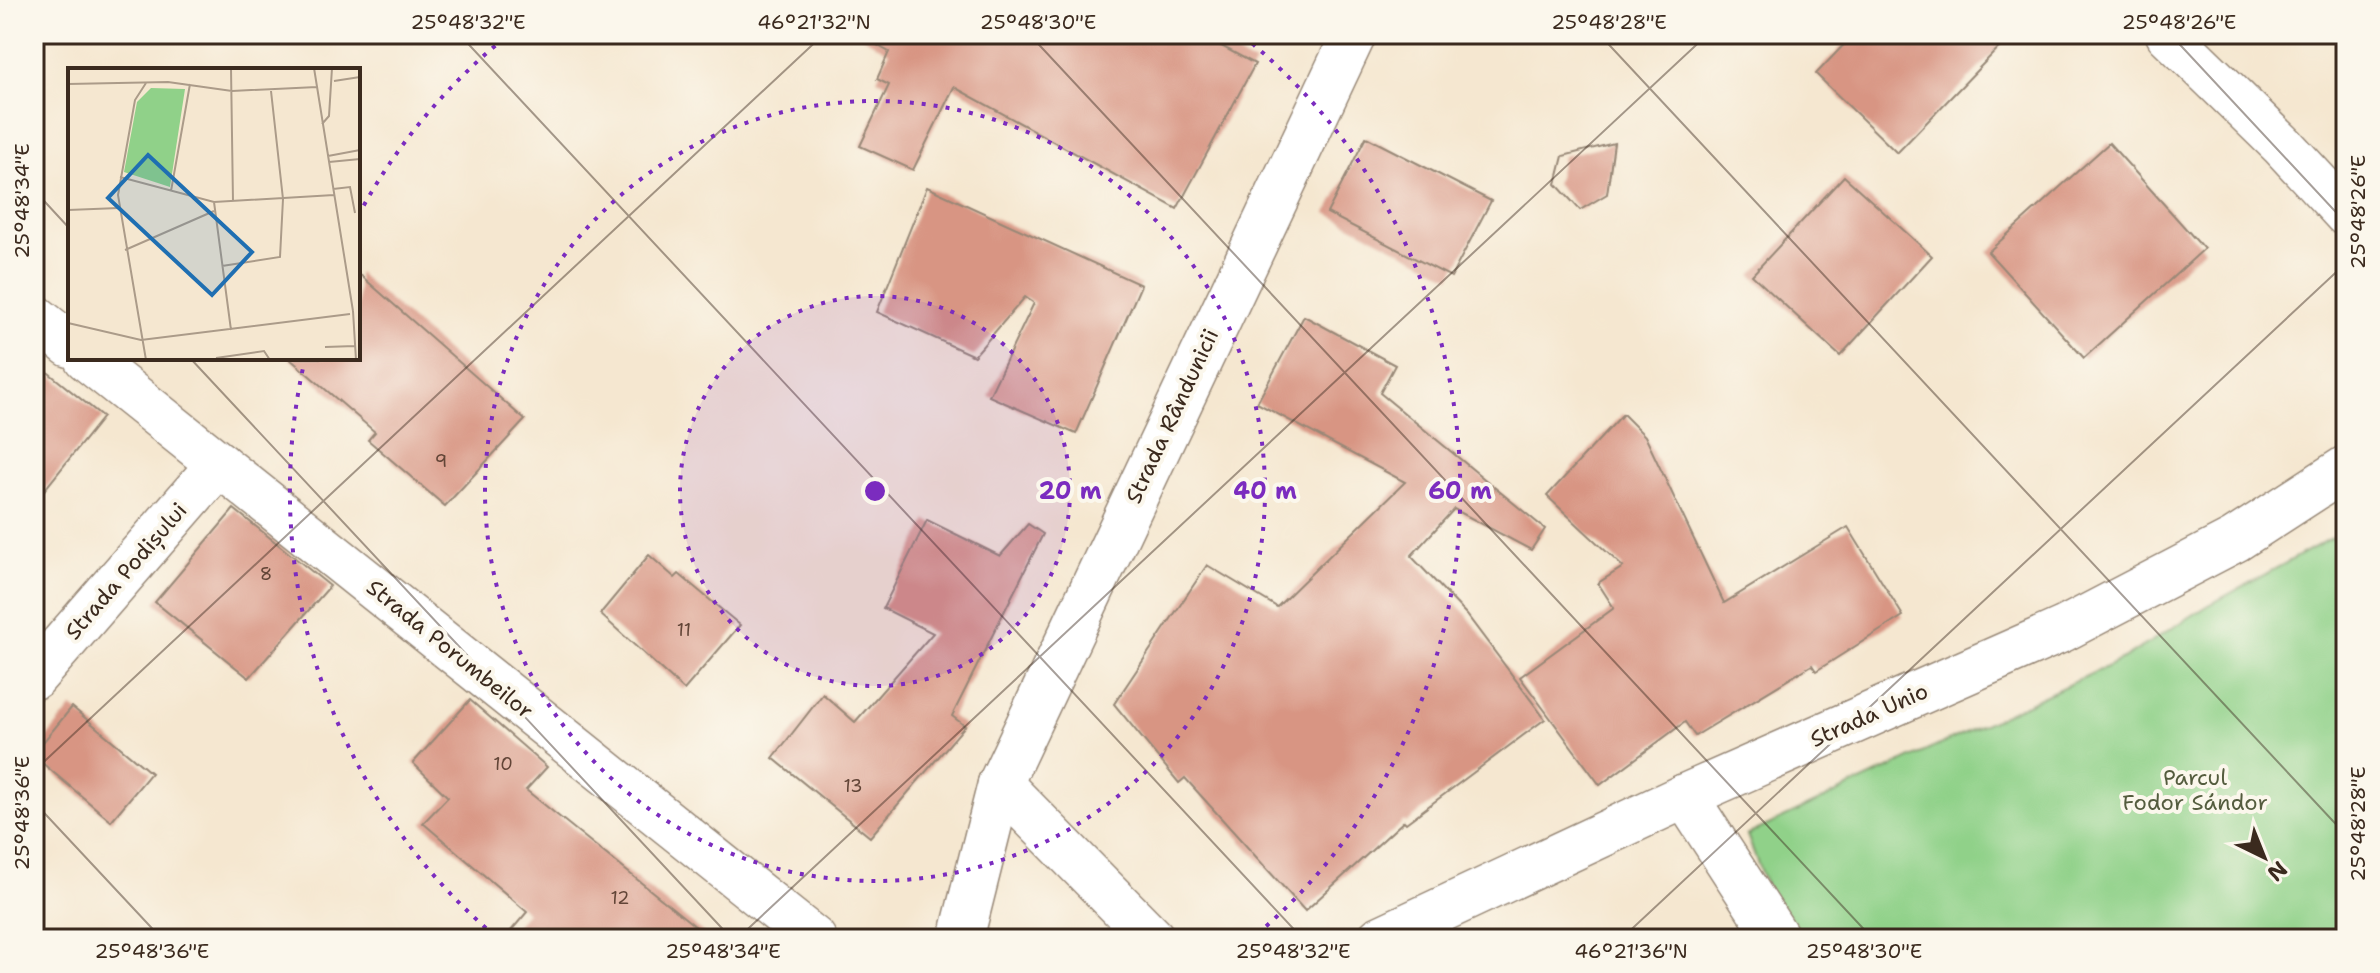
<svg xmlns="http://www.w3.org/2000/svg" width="2380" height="973" font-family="'Shantell Sans',sans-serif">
  <rect width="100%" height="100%" fill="#fbf7ec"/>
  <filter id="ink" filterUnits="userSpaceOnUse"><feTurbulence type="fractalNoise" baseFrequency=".0125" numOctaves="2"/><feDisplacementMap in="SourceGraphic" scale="16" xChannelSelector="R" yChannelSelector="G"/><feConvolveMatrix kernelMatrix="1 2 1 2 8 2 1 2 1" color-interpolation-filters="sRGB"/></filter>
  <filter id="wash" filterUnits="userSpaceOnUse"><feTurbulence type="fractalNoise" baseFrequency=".006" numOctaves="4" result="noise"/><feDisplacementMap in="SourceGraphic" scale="32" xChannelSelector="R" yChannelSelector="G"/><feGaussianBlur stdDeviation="1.8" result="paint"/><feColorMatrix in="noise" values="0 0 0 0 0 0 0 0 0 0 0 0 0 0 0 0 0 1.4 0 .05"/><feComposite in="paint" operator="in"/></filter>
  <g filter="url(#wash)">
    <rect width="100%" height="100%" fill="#f5e7d0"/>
    <!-- green -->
    <polygon fill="#90d189" stroke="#667e54" stroke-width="2" points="2346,530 2346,939 1796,939 1774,907 1747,835 2123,659 2209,605"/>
    <g id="blocks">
      <!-- building -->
      <g fill="#d89583">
        <polygon points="857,34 1199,34 1255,64 1177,209 954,87 913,170 860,146 889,85 877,79 889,52"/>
        <polygon points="1854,34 2012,34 1897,153 1816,74"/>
        <polygon points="1366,137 1491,201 1451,277 1327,213"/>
        <polygon points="1614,143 1607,194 1580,210 1556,184 1563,156"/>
        <polygon points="2109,143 2204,249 2084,358 1988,252"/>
        <polygon points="1844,176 1932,256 1840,356 1752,275"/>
        <polygon points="927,187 1141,285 1076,434 989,396 1034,303 1025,297 974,356 877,312"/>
        <polygon points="358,273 525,420 445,506 368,440 375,432 289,358 358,358"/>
        <polygon points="1304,316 1395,365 1380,393 1545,529 1531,550 1454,509 1411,556 1467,615 1545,719 1406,823 1404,821 1305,911 1185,778 1179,783 1114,704 1207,565 1277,607 1405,482 1257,403"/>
        <polygon points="34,361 103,417 34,503"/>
        <polygon points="1623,414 1645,436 1724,603 1848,527 1903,616 1816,671 1812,665 1695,736 1685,722 1600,785 1520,677 1614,608 1598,583 1623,567 1547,496"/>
        <polygon points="234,509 330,586 249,678 155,602"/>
        <polygon points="927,520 1000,556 1028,524 1043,534 952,716 965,726 870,837 773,758 823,694 855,722 933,633 883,608"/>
        <polygon points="649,555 675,578 679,574 740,625 684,690 600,614"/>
        <polygon points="470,700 547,767 526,790 711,939 504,939 527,912 423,823 448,797 413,763"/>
        <polygon points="72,707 151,773 111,821 34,756 34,753"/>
      </g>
    </g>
  </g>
  <g filter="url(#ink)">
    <use href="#blocks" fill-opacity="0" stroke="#988877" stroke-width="2"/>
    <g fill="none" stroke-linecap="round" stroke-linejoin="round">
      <!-- minor casing -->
      <g stroke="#988877" stroke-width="47">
        <g id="minor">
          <polyline points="2168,34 2283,146 2346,214"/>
          <polyline points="34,316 70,345"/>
          <polyline points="86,358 814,939"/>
          <polyline points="34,677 219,464"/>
          <polyline points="1000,784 1153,939"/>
          <polyline points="1685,796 1778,939"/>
          <polyline points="961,939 1000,784 1354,34"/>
          <polyline points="1379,939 1685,796 2064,629 2235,540 2346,468"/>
        </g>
      </g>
      <!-- minor -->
      <use href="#minor" stroke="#fff" stroke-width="44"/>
    </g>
  </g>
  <!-- ticks -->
  <path fill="none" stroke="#3b2a1e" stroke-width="2" stroke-opacity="0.45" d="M459 34 1303 939M1029 34 1873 939M1599 34 2346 835M2170 34 2346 223M34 190 70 229M190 358 732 939M34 771 824 34M34 802 162 939M737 939 1708 34M1621 939 2346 263"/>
  <!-- distance rings -->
  <circle cx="875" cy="491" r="195" fill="#7b2cbf" fill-opacity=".12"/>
  <g fill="none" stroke="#7b2cbf" stroke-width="4" stroke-dasharray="4 8">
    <circle cx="875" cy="491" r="195"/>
    <circle cx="875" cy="491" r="390"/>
    <path d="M495 936A585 585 0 0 1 305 359M358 216A585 585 0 0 1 507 36M1243 36A585 585 0 0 1 1255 936"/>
  </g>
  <g text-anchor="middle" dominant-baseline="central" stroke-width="8" stroke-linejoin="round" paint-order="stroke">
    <!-- number labels -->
    <g font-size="18" fill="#624537">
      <text x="441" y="461">9</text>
      <text x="266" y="574">8</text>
      <text x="684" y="630">11</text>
      <text x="503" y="764">10</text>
      <text x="853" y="786">13</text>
      <text x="620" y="898">12</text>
    </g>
    <!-- street labels -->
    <g font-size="22" fill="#3b2a1e" stroke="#fbf7ec">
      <text transform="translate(1172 416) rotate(-65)">Strada Rândunicii</text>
      <text transform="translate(126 571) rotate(-49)">Strada Podișului</text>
      <text transform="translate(450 649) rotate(39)">Strada Porumbeilor</text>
      <text transform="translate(1869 715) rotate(-24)">Strada Unio</text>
    </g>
    <!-- park labels -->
    <g font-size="22" fill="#545c3e" stroke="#fbf7ec">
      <text x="2195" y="777">Parcul<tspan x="2195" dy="25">Fodor Sándor</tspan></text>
    </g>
  </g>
  <!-- overview -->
  <g transform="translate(68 68)">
    <rect width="292" height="292" fill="#f5e7d0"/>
    <path d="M83 20 117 21 102 119 56 104 69 34Z" fill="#90d189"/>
    <path fill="none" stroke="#ab9b89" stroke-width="2" d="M163 0 165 134M246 0 285 243M266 13 292 9M78 15 67 32 50 127 78 292M0 16 100 14 164 23 249 19M254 56 261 48 264 0M260 88 292 82M261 94 292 91M52 109 146 134 266 127M265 121 282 119 287 145M103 123 122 16M146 134 163 262M0 142 51 140M57 182 146 143M154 198 212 189 215 131 203 23M285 243 288 292M0 255 73 272 282 246M257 279 287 278M148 290 196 283 202 292"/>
    <path fill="#1f6fb2" fill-opacity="0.15" stroke="#1f6fb2" stroke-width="4" d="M80 87 184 184 144 227 40 130Z"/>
    <rect width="292" height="292" fill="none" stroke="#3b2a1e" stroke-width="4"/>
  </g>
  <circle cx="875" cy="491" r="12" fill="#7b2cbf" stroke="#fbf7ec" stroke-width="4"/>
  <g font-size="24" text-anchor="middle" font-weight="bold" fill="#7b2cbf" stroke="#fbf7ec" stroke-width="8" stroke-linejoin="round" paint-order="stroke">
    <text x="1070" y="499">20 m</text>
    <text x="1265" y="499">40 m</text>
    <text x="1460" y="499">60 m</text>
  </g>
  <!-- margin -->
  <rect width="2380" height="973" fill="none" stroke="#fbf7ec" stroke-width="88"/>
  <!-- north arrow -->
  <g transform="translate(2264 857) rotate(137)" stroke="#fbf7ec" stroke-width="6" paint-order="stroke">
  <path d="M0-6L14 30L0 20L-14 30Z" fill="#3b2a1e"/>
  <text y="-12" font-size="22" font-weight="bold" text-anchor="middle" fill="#3b2a1e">N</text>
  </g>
  <rect x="44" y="44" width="2292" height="885" fill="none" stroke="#3b2a1e" stroke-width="3"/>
  <g font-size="20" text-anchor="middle" fill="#3b2a1e">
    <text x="468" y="29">25°48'32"E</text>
    <text x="814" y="29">46°21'32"N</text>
    <text x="1038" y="29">25°48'30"E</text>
    <text x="1609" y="29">25°48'28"E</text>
    <text x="2179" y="29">25°48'26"E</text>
    <text transform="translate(22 201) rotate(-90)" y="7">25°48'34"E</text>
    <text transform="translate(2358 212) rotate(-90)" y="7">25°48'26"E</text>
    <text transform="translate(22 813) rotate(-90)" y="7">25°48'36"E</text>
    <text transform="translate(2358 824) rotate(-90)" y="7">25°48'28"E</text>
    <text x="152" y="958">25°48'36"E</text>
    <text x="723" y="958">25°48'34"E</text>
    <text x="1293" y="958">25°48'32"E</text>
    <text x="1631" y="958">46°21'36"N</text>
    <text x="1864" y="958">25°48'30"E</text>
  </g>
</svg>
